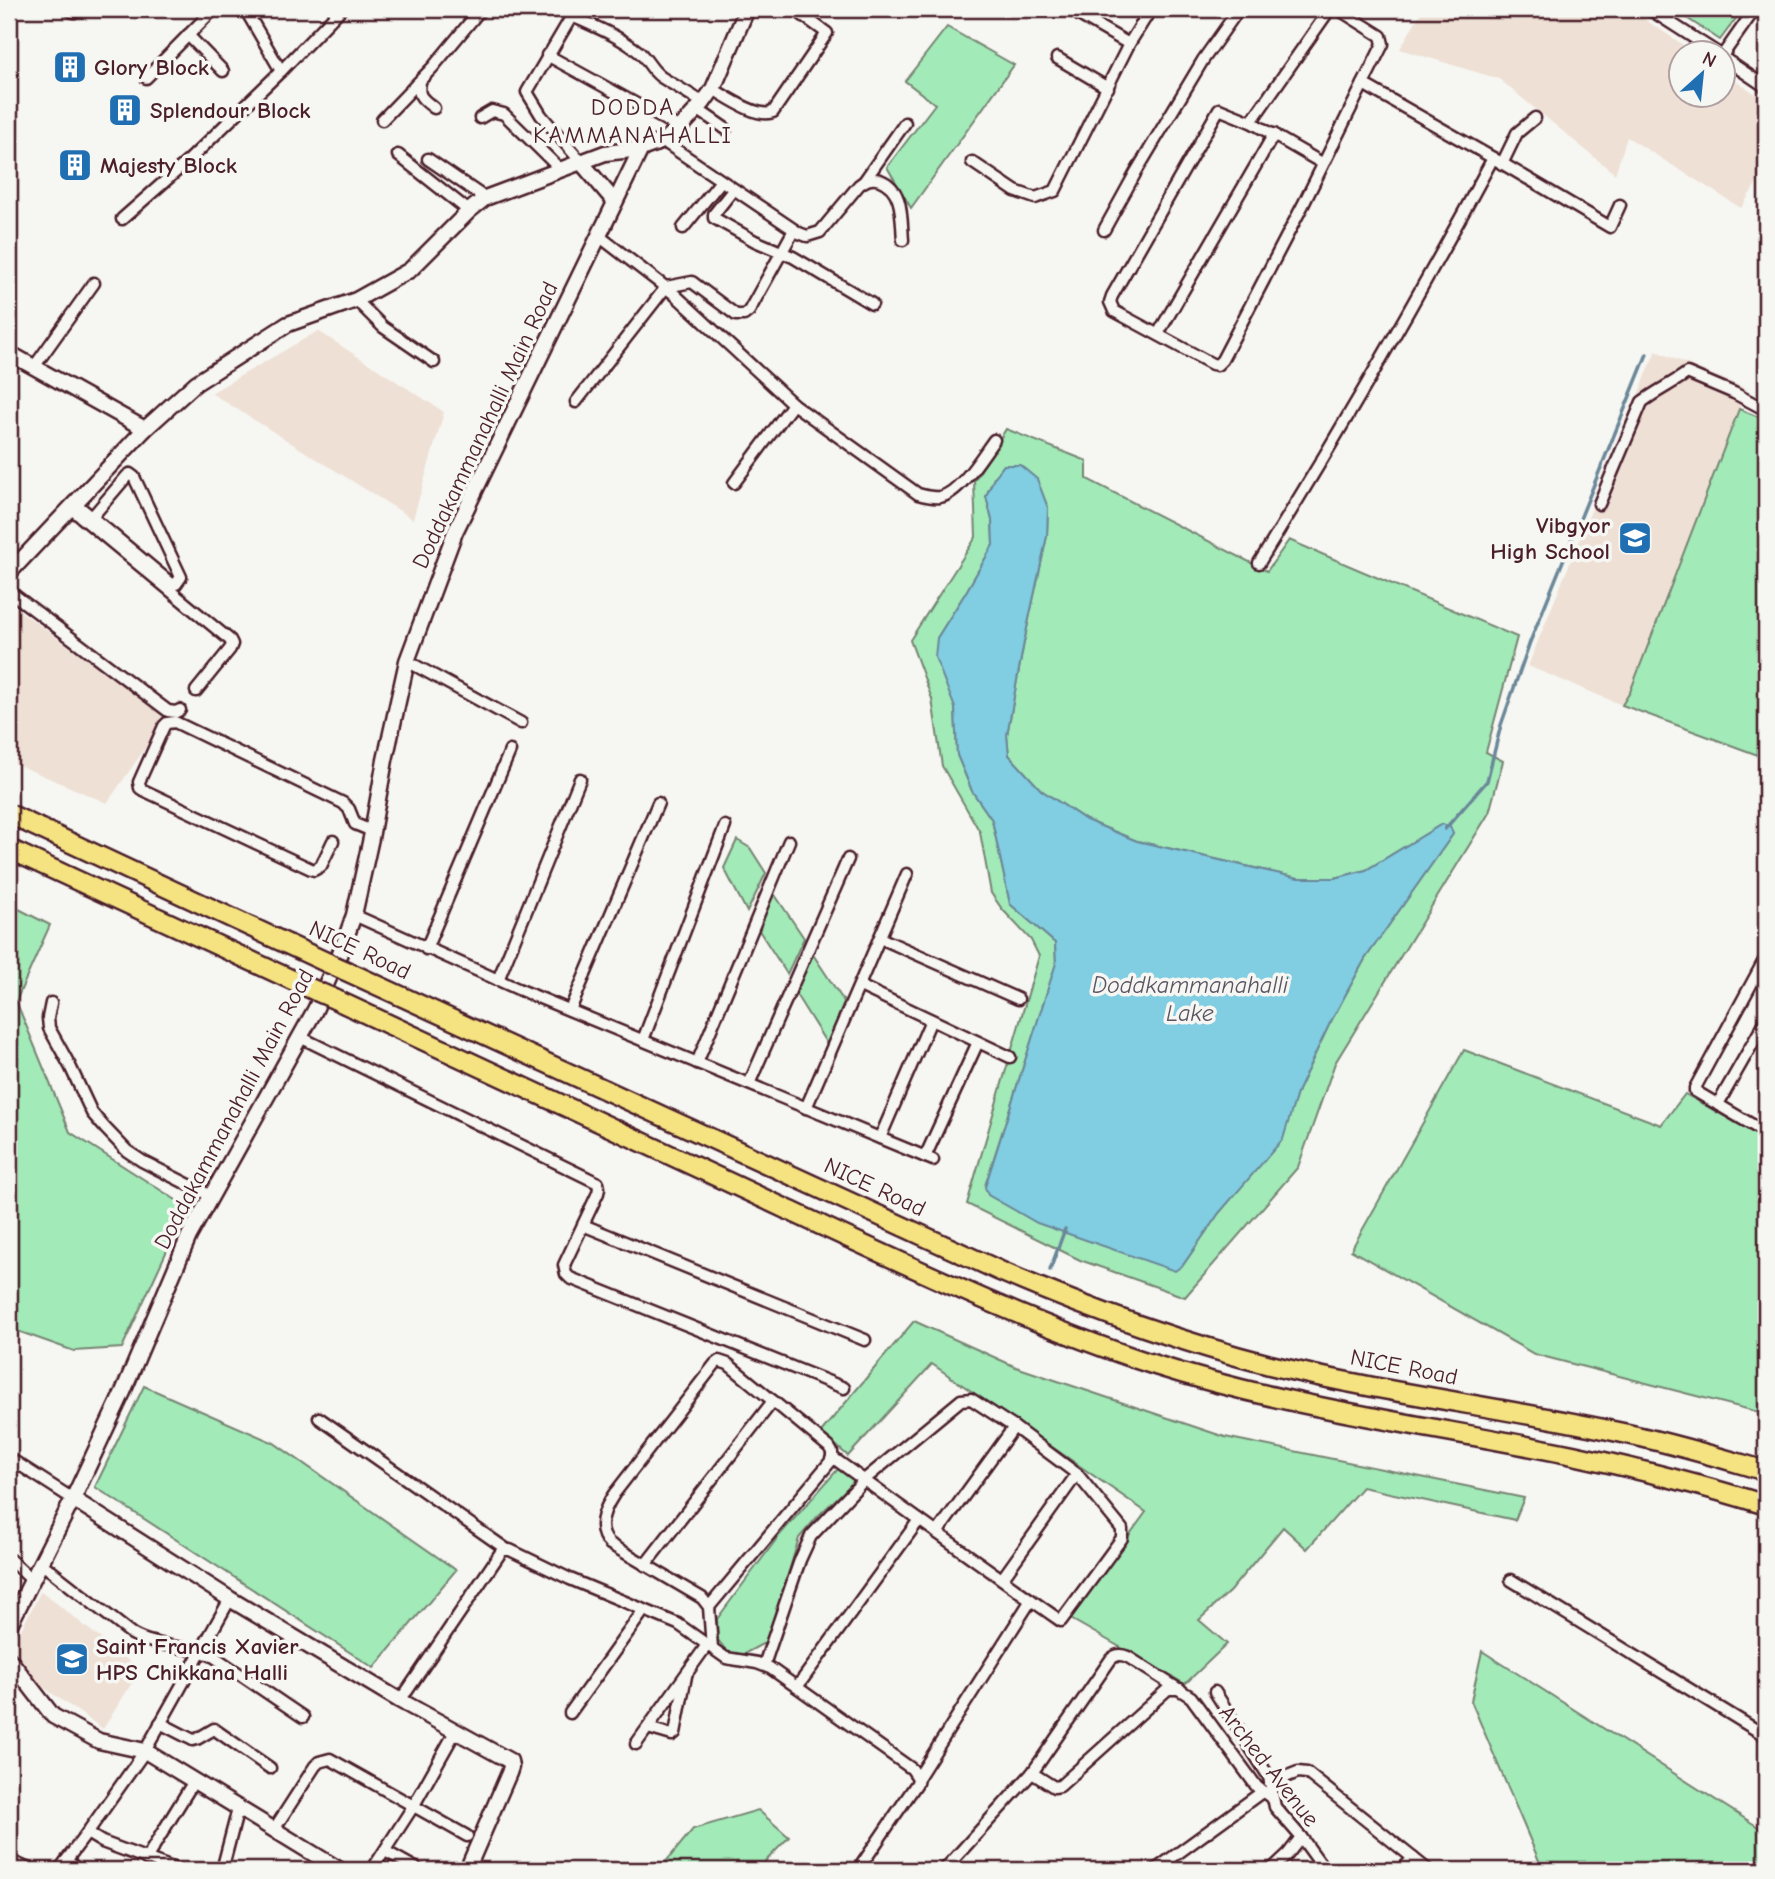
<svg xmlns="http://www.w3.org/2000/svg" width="1775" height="1879" font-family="'Comic Neue',sans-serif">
  <rect width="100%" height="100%" fill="#f6f6f2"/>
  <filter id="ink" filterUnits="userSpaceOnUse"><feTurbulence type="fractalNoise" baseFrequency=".0143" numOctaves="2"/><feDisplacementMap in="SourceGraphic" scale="14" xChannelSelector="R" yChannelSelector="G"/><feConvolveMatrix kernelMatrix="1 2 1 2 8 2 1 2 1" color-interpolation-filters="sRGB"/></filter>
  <g filter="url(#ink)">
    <!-- built -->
    <g fill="#eee0d4">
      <polygon points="1423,9 1629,9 1694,52 1680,52 1680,94 1722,94 1723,72 1766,101 1766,168 1741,208 1627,137 1615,174 1499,79 1400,49"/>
      <polygon points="318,331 444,412 413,519 211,393"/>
      <polygon points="1656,351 1747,389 1630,692 1622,705 1528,666"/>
      <polygon points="9,603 167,717 107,803 9,761"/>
      <polygon points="41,1591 140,1670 103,1729 33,1680 12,1647"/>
    </g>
    <!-- green -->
    <g fill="#a2eab8" stroke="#768472" stroke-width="2" fill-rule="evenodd">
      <polygon points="1673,9 1743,9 1720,40"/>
      <polygon points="947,27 1014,65 911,208 887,167 935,104 905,81"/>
      <polygon points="1739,409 1766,420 1766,758 1622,705 1630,692"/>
      <path d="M1006 429 1087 461V479L1267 571 1289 540 1517 637 1486 752 1503 761 1489 813 1335 1063 1298 1167 1185 1297 1080 1260 967 1204 1039 956 1031 940 1002 909 991 893 980 832 942 766 932 699 910 640 976 537 974 481ZM1004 465 1037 480 1048 508 1047 536 1024 642 1007 735 1009 755 1041 790 1086 820 1137 841 1298 878H1335L1366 870 1442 824 1453 834 1365 959 1329 1025 1298 1090 1282 1139 1219 1213 1183 1265 985 1186 1056 964 1055 943 1010 904 992 820 972 791 957 755 955 708 937 638 966 592 993 545 992 520 986 496 994 478Z"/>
      <polygon points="737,840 750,848 766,873 747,912 724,868"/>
      <polygon points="773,892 804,938 787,974 758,929"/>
      <polygon points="9,904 50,925 16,1001 70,1132 187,1207 122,1348 74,1351 9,1328"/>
      <polygon points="812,953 845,1003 827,1044 795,993"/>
      <polygon points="1464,1050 1661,1125 1685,1094 1766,1140 1766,1414 1534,1354 1351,1250"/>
      <polygon points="914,1321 1016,1367 1225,1437 1524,1498 1515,1520 1362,1487 1307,1549 1283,1527 1230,1591 1199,1620 1227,1644 1185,1684 1069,1618 1146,1512 932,1364 848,1456 821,1432"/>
      <polygon points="144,1386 274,1443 456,1570 374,1668 95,1487"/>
      <polygon points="838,1469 855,1481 818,1516 799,1538 768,1641 742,1655 729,1654 718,1640 717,1619 778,1537"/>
      <polygon points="1482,1651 1766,1832 1766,1870 1537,1870 1540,1863 1471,1701"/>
      <polygon points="758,1810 789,1837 757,1870 659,1870 693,1829"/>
    </g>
    <!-- water -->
    <polygon fill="#81cde1" stroke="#6b8798" stroke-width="2" points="1004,465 1020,465 1037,479 1048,508 1047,536 1024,642 1007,735 1009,755 1041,790 1086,820 1137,841 1298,878 1335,878 1366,870 1442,824 1450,826 1453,834 1365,959 1329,1025 1298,1090 1283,1139 1219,1213 1183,1265 1175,1271 1037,1223 988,1195 985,1187 1056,963 1055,943 1010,904 992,820 972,791 957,755 955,708 935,657 937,638 966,592 993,545 992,520 986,496 994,478"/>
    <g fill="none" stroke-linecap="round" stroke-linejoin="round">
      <!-- stream -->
      <g stroke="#6b8798" stroke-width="3.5">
        <polyline points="1445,829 1487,781 1501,725 1530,642 1647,354"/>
        <polyline points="1050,1270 1065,1229"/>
      </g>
      <!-- street casing -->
      <g stroke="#4a1f2b" stroke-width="15">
        <g id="street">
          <polyline points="68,9 74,12 80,9"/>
          <polyline points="576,9 527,92 541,115 581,162"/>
          <polyline points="1330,9 1251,122 1219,109 1112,296 1110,302 1114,311 1212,364 1217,365 1222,360 1304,203 1363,84"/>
          <polyline points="1649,9 1716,52"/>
          <polyline points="1072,11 1129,44"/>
          <path d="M572 16C596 27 619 36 639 52 648 60 651 70 661 77 675 86 689 93 703 103"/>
          <polyline points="188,35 223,71"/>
          <polyline points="547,55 680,128"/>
          <polyline points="1722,56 1755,9"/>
          <polyline points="1722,57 1766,87"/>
          <polyline points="1057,58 1108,88"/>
          <polyline points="281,71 341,9"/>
          <polyline points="146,78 214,9"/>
          <path d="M420 82C417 97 423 99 434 108"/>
          <path d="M713 89C727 97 758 119 773 112L827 33 794 9"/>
          <polyline points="697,109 726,129"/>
          <polyline points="480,118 492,111 504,114 561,170"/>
          <polyline points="382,120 433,67 481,9"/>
          <polyline points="1251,122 1322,163"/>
          <path d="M663 141 799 233 807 236 820 232 859 185C865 180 871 177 880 180 904 189 901 219 903 240"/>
          <polyline points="398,155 469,211"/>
          <polyline points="1493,158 1610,227 1620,205"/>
          <polyline points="428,159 485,198"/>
          <polyline points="972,162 1015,191 1035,198 1055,191 1129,44 1151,9"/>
          <polyline points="1502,164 1517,133 1535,118"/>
          <polyline points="865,180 905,123"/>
          <polyline points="733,190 714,214 714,218 755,241 793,257 872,304"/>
          <polyline points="122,219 188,161 281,71 245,9"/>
          <polyline points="683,228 721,181"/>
          <polyline points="1104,230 1136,172 1203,60 1239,9"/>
          <path d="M599 236 673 293 793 404 918 494C925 496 932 498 940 497 960 493 982 456 994 440"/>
          <polyline points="356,300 383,327 434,362"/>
          <polyline points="1158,334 1274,134"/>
          <polyline points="34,367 94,283"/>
          <polyline points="576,402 666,287 692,282 736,315 744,315 749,311 794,230"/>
          <polyline points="734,483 793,404"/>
          <polyline points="75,503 172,584 176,584 181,577 134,477 130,474 127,476 92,517"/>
          <path d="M1599 504 1642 402C1656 391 1672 384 1687 373L1734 393 1766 410"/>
          <polyline points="70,508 230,640 232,644 230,649 196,691"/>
          <path d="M1259 563C1341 431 1419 296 1493 158L1363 84 1383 44 1381 36 1338 9"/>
          <polyline points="9,591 168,711 176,712 180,710"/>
          <polyline points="407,661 521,723"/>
          <polyline points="333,841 321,866 314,870 311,869 143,790 140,788 139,782 164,726 167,723 175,722 343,803 349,809 355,824 372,831"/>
          <polyline points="354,915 518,989 933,1160"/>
          <polyline points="880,938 1018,999"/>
          <polyline points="426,949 510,751"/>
          <polyline points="1766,957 1695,1088 1695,1091 1766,1133"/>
          <polyline points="498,980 580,779"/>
          <polyline points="860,986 1010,1057"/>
          <polyline points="51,1003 48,1018 49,1028 70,1066 92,1113 105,1128 127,1151 142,1161 211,1196"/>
          <polyline points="570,1010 658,803"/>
          <polyline points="300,1037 598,1183 599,1188 598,1193 564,1265 566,1274 570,1278 844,1388"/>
          <polyline points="643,1040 725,826"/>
          <polyline points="697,1063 789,841"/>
          <polyline points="749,1084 848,859"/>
          <polyline points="1718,1104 1766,1020"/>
          <polyline points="806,1108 907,874"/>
          <polyline points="880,1138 931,1020"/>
          <polyline points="925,1157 978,1042"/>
          <polyline points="583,1225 865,1340"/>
          <polyline points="319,1418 506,1549"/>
          <polyline points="9,1458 73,1499"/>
          <polyline points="937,1533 1014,1427"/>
          <polyline points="9,1559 33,1581"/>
          <path d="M41 1563 132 1634C156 1648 187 1645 213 1656L303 1717"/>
          <polyline points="645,1565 773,1401"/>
          <polyline points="1002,1579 1077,1474"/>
          <polyline points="1511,1580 1766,1736"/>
          <polyline points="709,1607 830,1462 832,1457"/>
          <path d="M712 1648 709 1607 702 1598 610 1544C595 1530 604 1509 614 1494L715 1364 719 1361 728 1364 829 1447 832 1452V1457C908 1512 984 1567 1061 1621L1122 1538V1529L1077 1474 1014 1427 971 1399 961 1400 864 1480 811 1536 800 1560 764 1665"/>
          <polyline points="797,1687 919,1520"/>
          <polyline points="1215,1692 1269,1777 1275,1807 1301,1837 1325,1870"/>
          <polyline points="399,1700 407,1691 501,1552 503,1550 510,1550 570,1579 678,1624 726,1658 757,1663 770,1668 912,1769 918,1778 917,1783 858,1870"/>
          <polyline points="570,1713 644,1610"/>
          <polyline points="160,1723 193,1740 197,1739 214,1729 270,1768"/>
          <polyline points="648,1728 672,1735 675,1733 686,1676"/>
          <polyline points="636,1744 707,1645"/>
          <polyline points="1032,1773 1054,1787 1060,1786 1168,1689 1180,1689"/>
          <polyline points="918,1778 1031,1600"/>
          <polyline points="1270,1783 1298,1772 1307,1773 1428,1870"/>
          <polyline points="273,1831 315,1766 319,1762 330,1759 467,1836"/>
          <polyline points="87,1833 145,1751 230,1599"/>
          <polyline points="385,1851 419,1870"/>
          <polyline points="146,1859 194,1781"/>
          <polyline points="9,1860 31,1870"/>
          <polyline points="66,1861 80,1870"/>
          <polyline points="59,1870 87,1833 102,1842 178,1870"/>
          <polyline points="222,1870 238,1809"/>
          <polyline points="372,1870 414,1805 455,1732"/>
          <path d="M944 1870 1032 1773 1111 1659C1117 1654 1121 1654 1128 1657L1191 1697 1257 1787 1273 1799"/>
          <polyline points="1155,1870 1262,1792"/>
          <polyline points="1271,1870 1288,1854 1301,1837"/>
          <polyline points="1402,1870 1413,1858"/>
        </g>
      </g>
      <!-- secondary casing -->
      <g stroke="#4a1f2b" stroke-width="19">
        <g id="secondary">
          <polyline points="581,162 615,202"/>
          <polyline points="9,353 145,429"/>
          <polyline points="9,573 145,429 196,383 288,324 356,300 410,270 469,211 485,198 605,153 641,149 663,141 680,128 703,103 713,89 747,9"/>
          <polyline points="73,1499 230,1599 399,1700 510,1761 511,1767 509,1773 467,1870"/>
          <polyline points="9,1626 73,1499 123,1392 189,1236 315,1010 343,946 354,915 371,838 385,760 407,661 455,532 641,149"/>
          <polyline points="9,1659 53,1716 99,1741 145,1751 340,1870"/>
        </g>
      </g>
      <!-- highway casing -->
      <g stroke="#4a1f2b" stroke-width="23">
        <g id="highway">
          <polyline points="9,814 328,963"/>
          <polyline points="9,849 316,991"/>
          <path d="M344 970 1000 1271C1088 1309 1177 1341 1270 1365 1384 1393 1502 1407 1618 1432 1668 1442 1717 1457 1766 1471"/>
          <path d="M330 997C481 1067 633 1138 784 1208 905 1264 1025 1322 1152 1364 1289 1408 1432 1426 1573 1455 1638 1469 1702 1485 1766 1505"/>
        </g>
      </g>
      <!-- street -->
      <use href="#street" stroke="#f6f6f2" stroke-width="10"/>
      <!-- secondary -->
      <use href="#secondary" stroke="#f6f6f2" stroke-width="14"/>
      <!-- highway -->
      <use href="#highway" stroke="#f5e381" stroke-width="18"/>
      <!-- highway-bridge casing -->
      <g stroke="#4a1f2b" stroke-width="23" stroke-linecap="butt">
        <g id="highway-bridge">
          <polyline points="328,963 344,970"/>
          <polyline points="316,991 330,997"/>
        </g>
      </g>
      <!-- highway-bridge -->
      <use href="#highway-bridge" stroke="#f5e381" stroke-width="18"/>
    </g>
  </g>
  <!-- icons -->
  <defs>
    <g id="building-square" transform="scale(1.75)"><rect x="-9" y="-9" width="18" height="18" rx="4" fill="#1f6fb2" stroke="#f6f6f2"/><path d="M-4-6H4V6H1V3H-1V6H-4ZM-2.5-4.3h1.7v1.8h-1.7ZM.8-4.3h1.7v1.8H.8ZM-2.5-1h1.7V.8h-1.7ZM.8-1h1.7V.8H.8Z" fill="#fff"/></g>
    <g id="school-square" transform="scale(1.75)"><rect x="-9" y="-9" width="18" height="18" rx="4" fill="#1f6fb2" stroke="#f6f6f2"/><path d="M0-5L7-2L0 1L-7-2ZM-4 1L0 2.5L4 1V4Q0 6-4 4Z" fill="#fff"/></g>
  </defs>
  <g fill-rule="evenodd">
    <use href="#building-square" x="70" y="67"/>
    <use href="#building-square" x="125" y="110"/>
    <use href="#building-square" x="75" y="165"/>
    <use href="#school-square" x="1635" y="538"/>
    <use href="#school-square" x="72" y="1659"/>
  </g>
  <g text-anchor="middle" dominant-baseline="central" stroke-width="7" stroke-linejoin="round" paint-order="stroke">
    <!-- poi labels -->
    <g font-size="23" font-weight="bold" fill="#4a1f2b" stroke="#f6f6f2" text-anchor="start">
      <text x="94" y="67">Glory Block</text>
      <text x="150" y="110">Splendour Block</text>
      <text x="100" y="165">Majesty Block</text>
      <text x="1610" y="525" text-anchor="end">Vibgyor<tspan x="1610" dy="26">High School</tspan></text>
      <text x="96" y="1646">Saint Francis Xavier<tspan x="96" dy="26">HPS Chikkana Halli</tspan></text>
    </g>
    <!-- street labels -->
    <g font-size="23" fill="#4a1f2b" stroke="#f6f6f2">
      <text transform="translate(485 425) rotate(-65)">Doddakammanahalli Main Road</text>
      <text transform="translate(360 950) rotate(25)">NICE Road</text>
      <text transform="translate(234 1109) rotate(-62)">Doddakammanahalli Main Road</text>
      <text transform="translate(875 1187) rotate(25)">NICE Road</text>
      <text transform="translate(1404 1367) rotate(11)">NICE Road</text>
      <text transform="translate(1269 1766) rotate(52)">Arched Avenue</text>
    </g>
    <!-- neighbourhood labels -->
    <g font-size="24" letter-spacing="2" fill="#4a1f2b" stroke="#f6f6f2">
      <text x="633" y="107">DODDA<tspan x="633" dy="28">KAMMANAHALLI</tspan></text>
    </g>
    <!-- water labels -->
    <g font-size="24" font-style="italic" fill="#5a5362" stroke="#f6f6f2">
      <text x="1190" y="985">Doddkammanahalli<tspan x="1190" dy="28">Lake</tspan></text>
    </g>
  </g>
  <!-- margin -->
  <rect width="1775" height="1879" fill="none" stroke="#f6f6f2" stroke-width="35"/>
  <rect x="18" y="18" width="1740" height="1844" fill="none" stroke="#4a1f2b" stroke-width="2.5" filter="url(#ink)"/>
  <!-- north arrow -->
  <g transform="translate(1702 74) rotate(27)"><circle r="33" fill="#f6f6f2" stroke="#b1a0a2" stroke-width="2"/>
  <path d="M0-5L12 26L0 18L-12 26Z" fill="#1f6fb2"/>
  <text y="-10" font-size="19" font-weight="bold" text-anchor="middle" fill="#4a1f2b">N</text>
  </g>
</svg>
